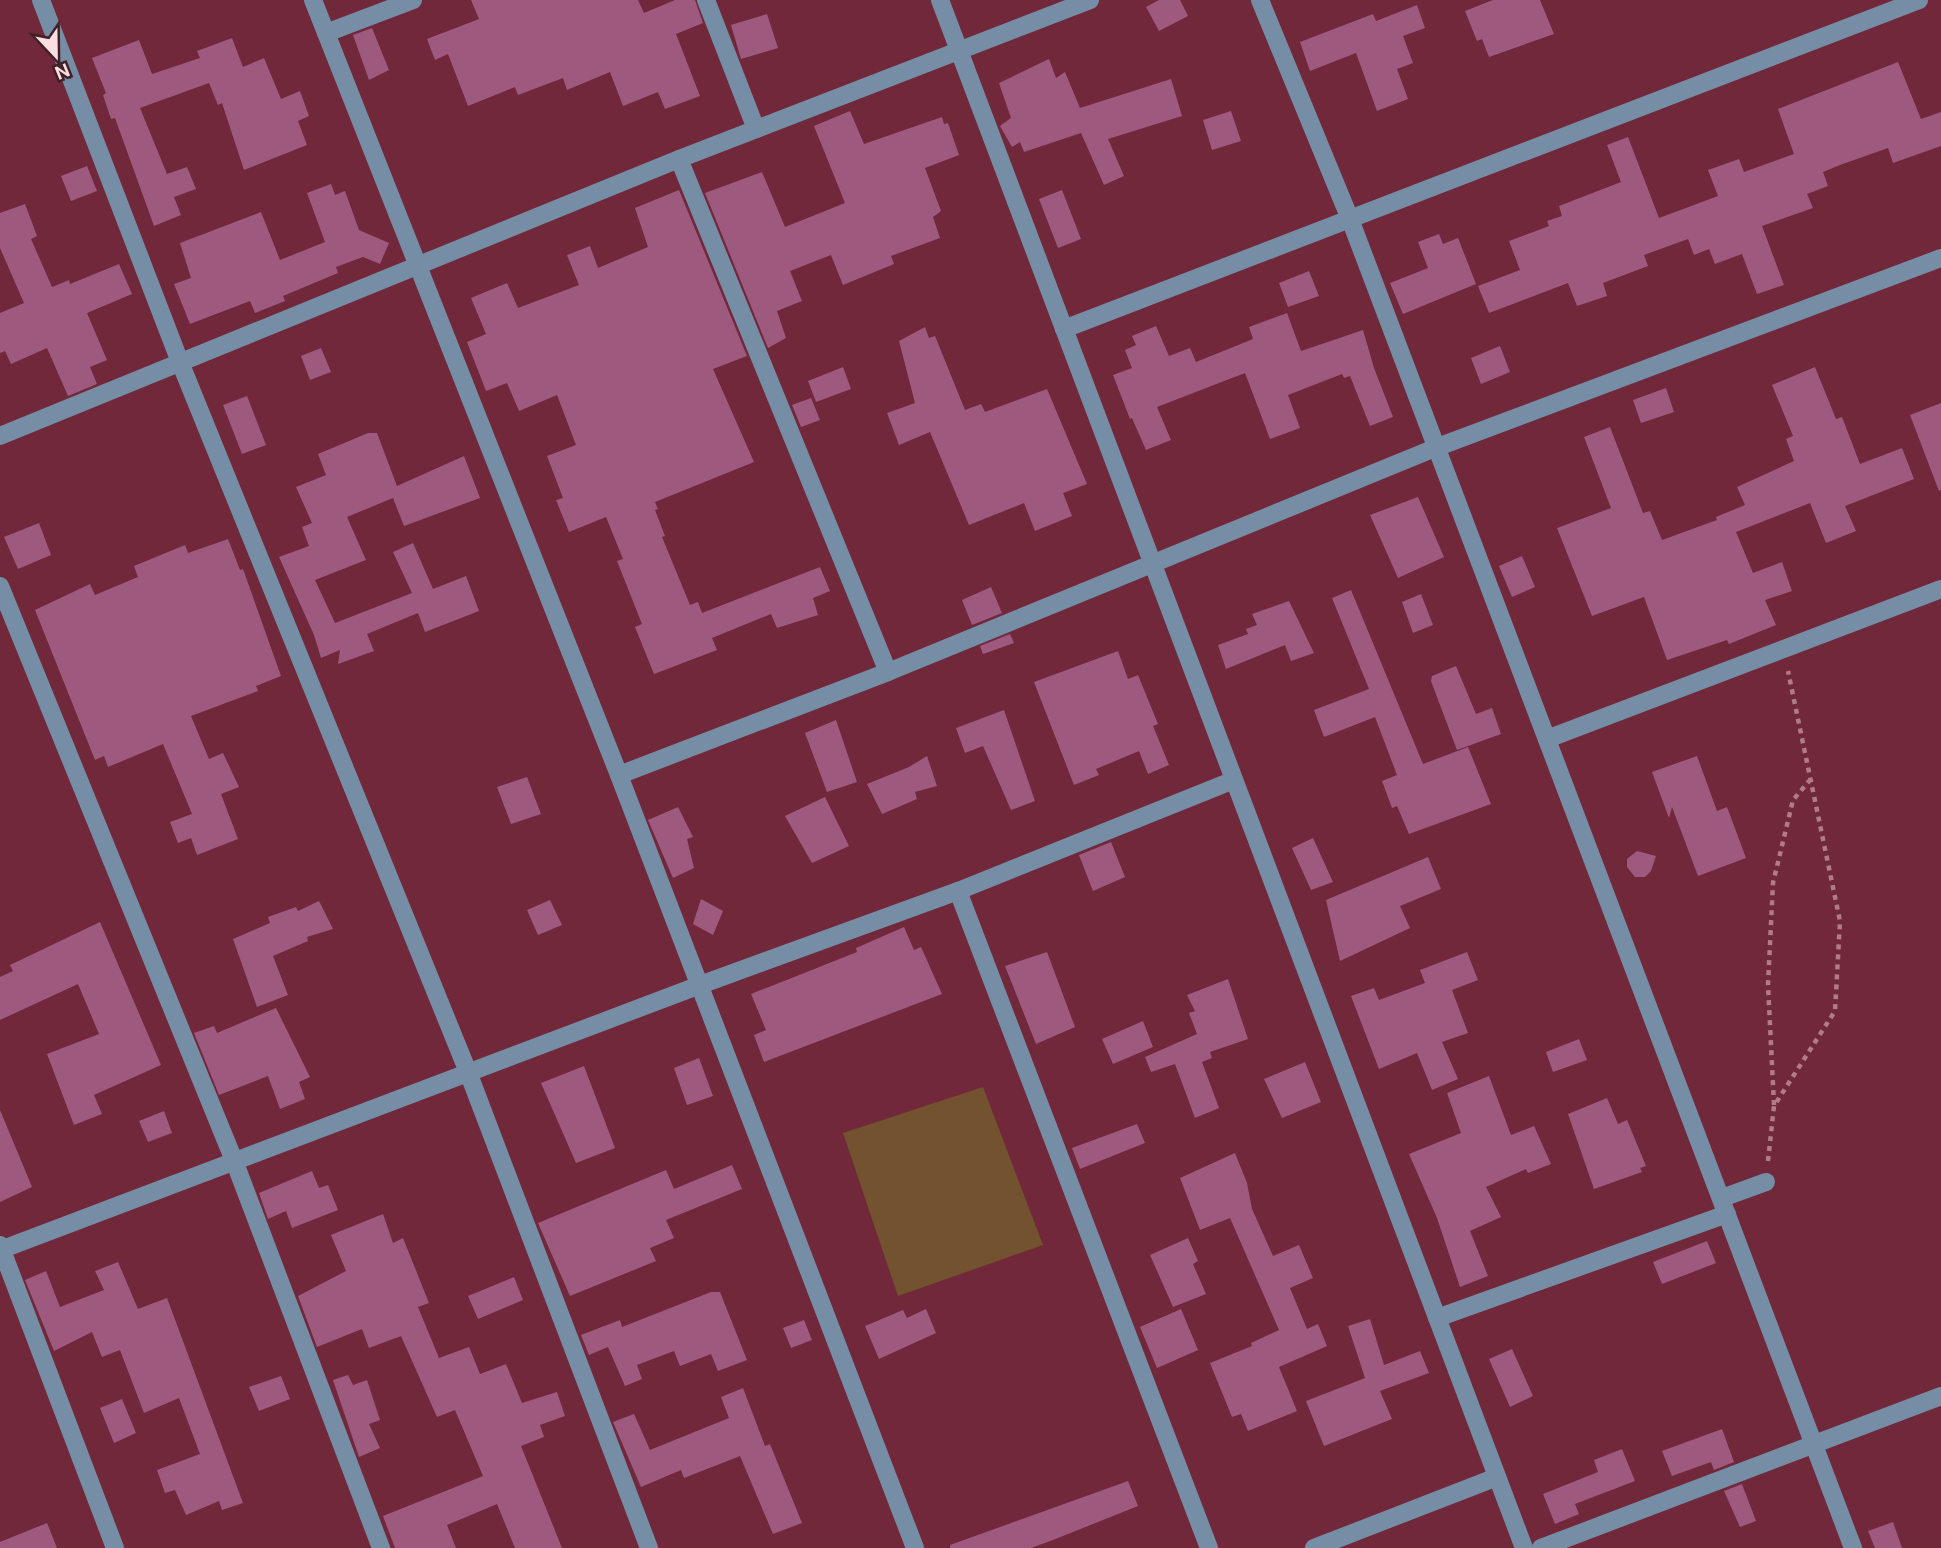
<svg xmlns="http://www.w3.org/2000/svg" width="1941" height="1548" font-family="'DM Sans',sans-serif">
  <rect width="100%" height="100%" fill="#71283b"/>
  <!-- green -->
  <polygon fill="#72522f" points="983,1087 1043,1245 898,1296 843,1133"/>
  <!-- building -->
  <g fill="#9e597f">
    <polygon points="471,0 638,0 644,13 675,0 695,0 703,23 676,34 700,96 665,109 658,92 623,106 610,72 567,90 563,78 518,95 515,87 468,106 448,54 435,60 427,39 479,19"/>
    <polygon points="1159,0 1180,0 1188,16 1159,31 1146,7"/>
    <polygon points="1493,0 1540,0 1554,34 1489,57 1482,39 1477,41 1465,11"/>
    <polygon points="1417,5 1425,28 1403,36 1413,63 1397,69 1408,99 1377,111 1356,53 1310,71 1300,42 1373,14 1376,21"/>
    <polygon points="767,14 778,48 741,59 731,25"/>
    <polygon points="372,28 389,70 369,80 353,35"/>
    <polygon points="232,38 243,67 264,58 281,99 300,91 309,116 298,121 307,145 244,170 222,103 218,105 209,83 140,108 167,174 187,167 196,189 174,197 181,215 154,226 115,118 111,119 103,95 106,93 92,58 139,40 152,74 200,58 197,51"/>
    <polygon points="1049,59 1056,78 1065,72 1080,108 1171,79 1182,116 1108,139 1124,176 1104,185 1081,133 1024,152 1020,142 1012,147 1000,126 1011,118 999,83"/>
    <polygon points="1898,62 1921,119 1941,112 1941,146 1893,163 1888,148 1840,165 1823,172 1828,186 1807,194 1813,208 1762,226 1784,285 1757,294 1742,254 1715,264 1709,249 1694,255 1688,239 1644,255 1648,266 1603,283 1607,296 1577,306 1568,283 1489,313 1478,286 1520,270 1509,241 1549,226 1547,221 1562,216 1559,206 1621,182 1607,145 1628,137 1659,218 1718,196 1708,170 1739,159 1744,172 1794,154 1778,109"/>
    <polygon points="850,111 864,144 942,117 944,124 948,123 959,155 925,168 941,211 933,217 940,238 891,256 894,264 843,285 831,255 790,271 802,301 777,311 786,338 768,348 705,193 762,172 785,227 845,203 814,126"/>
    <polygon points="1231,111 1241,141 1212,150 1203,120"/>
    <polygon points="87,166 97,191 71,201 61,176"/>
    <polygon points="331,184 335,195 345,191 359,230 389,243 380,264 363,257 336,267 338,273 283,296 285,301 255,313 250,301 190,324 174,284 191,278 180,243 261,212 280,260 325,242 307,193"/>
    <polygon points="679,190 747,356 713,369 754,462 655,502 658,509 655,510 665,536 662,537 690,605 698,602 702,613 820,567 830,591 813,598 818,615 777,628 771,614 712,638 717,650 654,674 635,627 642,624 617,561 623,559 606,517 569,532 556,500 563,498 547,456 576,445 557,395 519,411 507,383 486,391 467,342 486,334 471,298 507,283 518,308 579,285 567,255 590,246 598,268 648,247 635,208"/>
    <polygon points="1062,190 1081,239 1058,248 1039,199"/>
    <polygon points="25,204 37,236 31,239 52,287 69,280 70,284 119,264 132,294 87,313 107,360 90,367 97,384 68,396 47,348 11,364 5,351 0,353 0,313 24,303 0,248 0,213"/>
    <polygon points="1439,234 1443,244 1458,238 1476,284 1403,314 1390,283 1428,268 1418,242"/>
    <polygon points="1309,271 1319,296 1288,307 1279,283"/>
    <polygon points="1287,313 1301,351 1363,330 1374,368 1393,417 1370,426 1350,376 1344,378 1342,374 1288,395 1300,428 1270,439 1245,373 1157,407 1171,440 1146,450 1132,418 1130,419 1113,375 1132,368 1125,350 1136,345 1132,336 1156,326 1169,356 1190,348 1196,362 1253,339 1249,327"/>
    <polygon points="925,327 929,338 935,336 965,410 981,404 985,412 1047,389 1087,484 1063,493 1072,516 1035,531 1024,503 969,525 930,432 899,445 887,413 915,403 899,341"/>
    <polygon points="1500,346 1510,372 1481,384 1471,358"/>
    <polygon points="321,348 331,372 310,380 301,356"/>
    <polygon points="843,367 851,389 816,402 808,381"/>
    <polygon points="1815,367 1836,419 1842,417 1860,464 1902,448 1914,479 1845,506 1856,531 1826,543 1810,503 1736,532 1753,573 1782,562 1792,591 1765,600 1776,625 1729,644 1727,640 1667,660 1644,597 1592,616 1557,528 1611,508 1584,437 1610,427 1643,513 1650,511 1662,540 1717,520 1716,517 1745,505 1737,487 1794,461 1786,439 1793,436 1772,385"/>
    <polygon points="1666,388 1674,412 1641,423 1633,400"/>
    <polygon points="247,396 266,445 242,454 223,405"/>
    <polygon points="811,398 820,420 801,427 792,405"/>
    <polygon points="1941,403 1941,490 1939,491 1910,415"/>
    <polygon points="368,433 377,433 397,486 464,456 480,498 404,526 393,498 347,517 366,560 315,580 335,623 412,593 393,552 413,543 433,589 466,576 479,611 425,632 418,613 367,634 374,651 338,664 340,650 321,658 314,635 279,557 309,546 302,527 312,523 296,487 326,475 318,454"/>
    <polygon points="1418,497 1444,557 1398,578 1370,515"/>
    <polygon points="39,523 51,555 18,569 4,537"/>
    <polygon points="228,539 240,570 243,569 281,676 256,686 258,691 191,716 209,759 223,753 239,787 221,794 238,839 197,855 191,838 178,843 170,822 192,814 163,744 108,767 104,756 95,760 35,610 90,584 95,595 138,577 134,566 185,545 188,553"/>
    <polygon points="1522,556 1535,587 1512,597 1499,566"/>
    <polygon points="991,587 1002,613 972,625 962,600"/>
    <polygon points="1351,590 1423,764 1468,747 1491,804 1409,834 1397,806 1392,808 1382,781 1397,775 1375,717 1324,737 1314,710 1369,689 1332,598"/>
    <polygon points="1421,594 1433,625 1413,633 1402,602"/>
    <polygon points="1289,601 1314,653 1291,661 1285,645 1226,669 1218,645 1248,634 1246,629 1257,625 1252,614"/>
    <polygon points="1010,634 1014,643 983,654 980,646"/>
    <polygon points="1118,651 1128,679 1138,675 1158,724 1153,726 1169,765 1148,774 1139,751 1096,769 1099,775 1074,785 1034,682"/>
    <polygon points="1456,666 1476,714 1492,708 1501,734 1457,750 1431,681 1432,676"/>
    <polygon points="1004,710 1035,801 1011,810 983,746 965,753 956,728"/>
    <polygon points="836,720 857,782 827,792 805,733"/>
    <polygon points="927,756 937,786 915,792 917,799 882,814 867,784 909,767"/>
    <polygon points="1697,756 1717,811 1727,807 1746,858 1698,876 1672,807 1669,818 1652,772"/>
    <polygon points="527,777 541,814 511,824 497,787"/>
    <polygon points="825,797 849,846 812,863 785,816"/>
    <polygon points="678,807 693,837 687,839 694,868 673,878 648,820"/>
    <polygon points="1313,838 1333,882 1311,890 1292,848"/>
    <polygon points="1111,842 1125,877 1093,891 1079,855"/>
    <polygon points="1637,851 1656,856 1651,871 1645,877 1635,877 1627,867 1627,859"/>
    <polygon points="1428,857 1441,889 1400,906 1410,928 1340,961 1326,900"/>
    <polygon points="701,899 723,911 713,935 693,924"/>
    <polygon points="550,900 562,925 538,935 527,910"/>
    <polygon points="319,901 333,929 307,937 308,941 273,956 288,995 257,1007 233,939 270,923 268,917 296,907 298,911"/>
    <polygon points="100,922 161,1065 94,1095 102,1114 74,1125 47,1054 99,1034 78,984 0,1020 0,977 13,971 10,965"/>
    <polygon points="904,927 914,950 921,947 942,994 764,1062 754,1035 766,1030 751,994 857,952 856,948"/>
    <polygon points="1047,952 1075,1027 1036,1044 1005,966"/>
    <polygon points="1467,952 1478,980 1452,990 1468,1033 1442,1042 1458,1079 1432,1090 1417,1053 1379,1069 1351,996 1374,988 1379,1000 1425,983 1420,970"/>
    <polygon points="1228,979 1248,1039 1210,1052 1212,1058 1202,1062 1219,1108 1195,1118 1175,1064 1151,1072 1145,1057 1197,1034 1189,1013 1195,1011 1187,995"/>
    <polygon points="276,1008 310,1077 299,1082 305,1099 280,1109 268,1076 219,1095 194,1033 214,1026 217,1033"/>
    <polygon points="1143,1021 1153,1047 1113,1064 1102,1039"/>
    <polygon points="1579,1039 1587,1060 1553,1072 1546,1052"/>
    <polygon points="699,1058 713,1096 687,1105 674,1068"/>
    <polygon points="1305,1062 1321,1102 1282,1118 1264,1079"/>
    <polygon points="584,1066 615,1148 576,1163 541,1083"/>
    <polygon points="1489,1076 1511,1135 1534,1126 1551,1164 1528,1173 1526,1169 1486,1187 1501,1217 1470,1231 1488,1276 1460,1287 1437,1218 1409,1154 1461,1133 1447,1093"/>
    <polygon points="1607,1098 1618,1124 1627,1120 1646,1166 1640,1168 1642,1172 1594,1189 1568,1114"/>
    <polygon points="0,1110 32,1187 0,1202"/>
    <polygon points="164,1111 172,1133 148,1142 139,1121"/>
    <polygon points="1137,1124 1145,1143 1080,1169 1072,1148"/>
    <polygon points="1235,1153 1247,1183 1252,1209 1273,1256 1299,1245 1313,1278 1290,1288 1307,1329 1318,1324 1327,1346 1279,1367 1297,1411 1248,1431 1241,1414 1232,1417 1210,1363 1252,1346 1251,1343 1279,1330 1230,1218 1200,1230 1180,1178"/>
    <polygon points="732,1165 742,1189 666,1220 674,1238 650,1248 656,1261 570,1296 538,1223 666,1170 674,1189"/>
    <polygon points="312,1171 319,1188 328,1185 338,1210 292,1228 286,1211 268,1219 259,1193"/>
    <polygon points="383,1214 393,1243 403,1238 429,1303 418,1307 439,1358 469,1347 480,1374 506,1364 522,1403 557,1392 565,1416 540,1425 544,1437 521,1446 562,1548 515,1548 497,1504 447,1525 456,1548 395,1548 383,1516 483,1476 455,1410 437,1417 401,1336 369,1348 362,1329 317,1347 298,1296 346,1271 331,1235"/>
    <polygon points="1188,1238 1198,1261 1193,1264 1206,1294 1173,1307 1150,1255"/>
    <polygon points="1707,1241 1716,1263 1662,1284 1653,1262"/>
    <polygon points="118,1262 138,1309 167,1298 243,1503 222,1510 219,1501 186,1515 175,1490 165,1493 157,1470 200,1454 179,1398 144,1413 120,1350 102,1357 92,1332 54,1351 25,1280 46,1271 60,1307 104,1290 95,1271"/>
    <polygon points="514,1277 523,1300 478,1319 468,1296"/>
    <polygon points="711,1292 720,1292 747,1360 718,1371 711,1354 680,1366 674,1351 637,1365 642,1379 625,1386 608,1347 589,1355 581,1335 620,1320 622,1327"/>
    <polygon points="926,1309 936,1333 879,1359 865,1326 903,1310 907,1318"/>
    <polygon points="1181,1309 1198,1350 1157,1368 1140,1327"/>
    <polygon points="1370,1319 1384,1365 1420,1351 1429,1373 1380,1391 1392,1419 1324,1446 1306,1401 1365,1378 1348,1326"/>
    <polygon points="804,1320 812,1340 791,1348 783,1328"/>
    <polygon points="1512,1349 1533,1396 1510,1407 1489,1359"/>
    <polygon points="348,1375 353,1385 367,1380 380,1420 369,1424 380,1448 359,1457 333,1380"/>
    <polygon points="281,1376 290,1399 259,1411 249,1387"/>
    <polygon points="743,1388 765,1446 770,1444 802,1523 773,1534 740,1456 684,1478 681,1470 641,1487 613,1422 634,1414 650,1450 729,1418 721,1397"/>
    <polygon points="122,1399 136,1433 114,1443 100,1408"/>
    <polygon points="1722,1429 1734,1462 1714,1470 1711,1462 1672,1476 1662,1451"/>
    <polygon points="1622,1449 1635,1481 1575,1504 1579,1514 1555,1524 1543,1494 1598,1472 1594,1460"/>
    <polygon points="1128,1481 1138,1506 1053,1540 1031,1548 950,1548 950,1545"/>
    <polygon points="1742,1484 1756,1521 1740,1527 1724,1491"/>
    <polygon points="1893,1522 1902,1548 1875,1548 1868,1531"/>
    <polygon points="47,1523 57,1548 0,1548 0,1542"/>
  </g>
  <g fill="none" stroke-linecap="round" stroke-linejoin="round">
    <!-- path -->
    <g stroke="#b07c88" stroke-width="4.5" stroke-dasharray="5 5" stroke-linecap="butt">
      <polyline points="1774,1105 1768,985 1773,883 1793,800 1810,780"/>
      <polyline points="1768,1161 1774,1106 1835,1011 1840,921 1788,671"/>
    </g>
    <!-- minor -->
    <g stroke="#758ea6" stroke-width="18">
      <polyline points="41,0 180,362 468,1072 649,1548"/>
      <polyline points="313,0 619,775 915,1548"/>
      <polyline points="706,0 756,129"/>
      <polyline points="940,0 1524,1548"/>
      <polyline points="1260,0 1350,219 1853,1548"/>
      <polyline points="326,33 413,0"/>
      <polyline points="679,159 888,672"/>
      <polyline points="1064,329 1919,0"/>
      <polyline points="0,436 679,159 1090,0"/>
      <polyline points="0,586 235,1163 381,1548"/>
      <polyline points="1547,739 1941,589"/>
      <polyline points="619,775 888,672 1435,448 1941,258"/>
      <polyline points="958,891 1209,1548"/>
      <polyline points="1722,1198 1766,1182"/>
      <polyline points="0,1245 115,1548"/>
      <polyline points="0,1250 700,985 958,891 1234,780"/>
      <polyline points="1437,1318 1727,1214"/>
      <polyline points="1314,1548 1497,1477"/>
      <polyline points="1541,1548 1941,1396"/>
    </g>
  </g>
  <!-- north arrow -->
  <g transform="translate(56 56) rotate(158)" stroke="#412027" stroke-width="5" paint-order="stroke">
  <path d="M0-5L12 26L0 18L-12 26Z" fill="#fadee2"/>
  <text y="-10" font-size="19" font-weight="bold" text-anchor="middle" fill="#fadee2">N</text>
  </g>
</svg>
